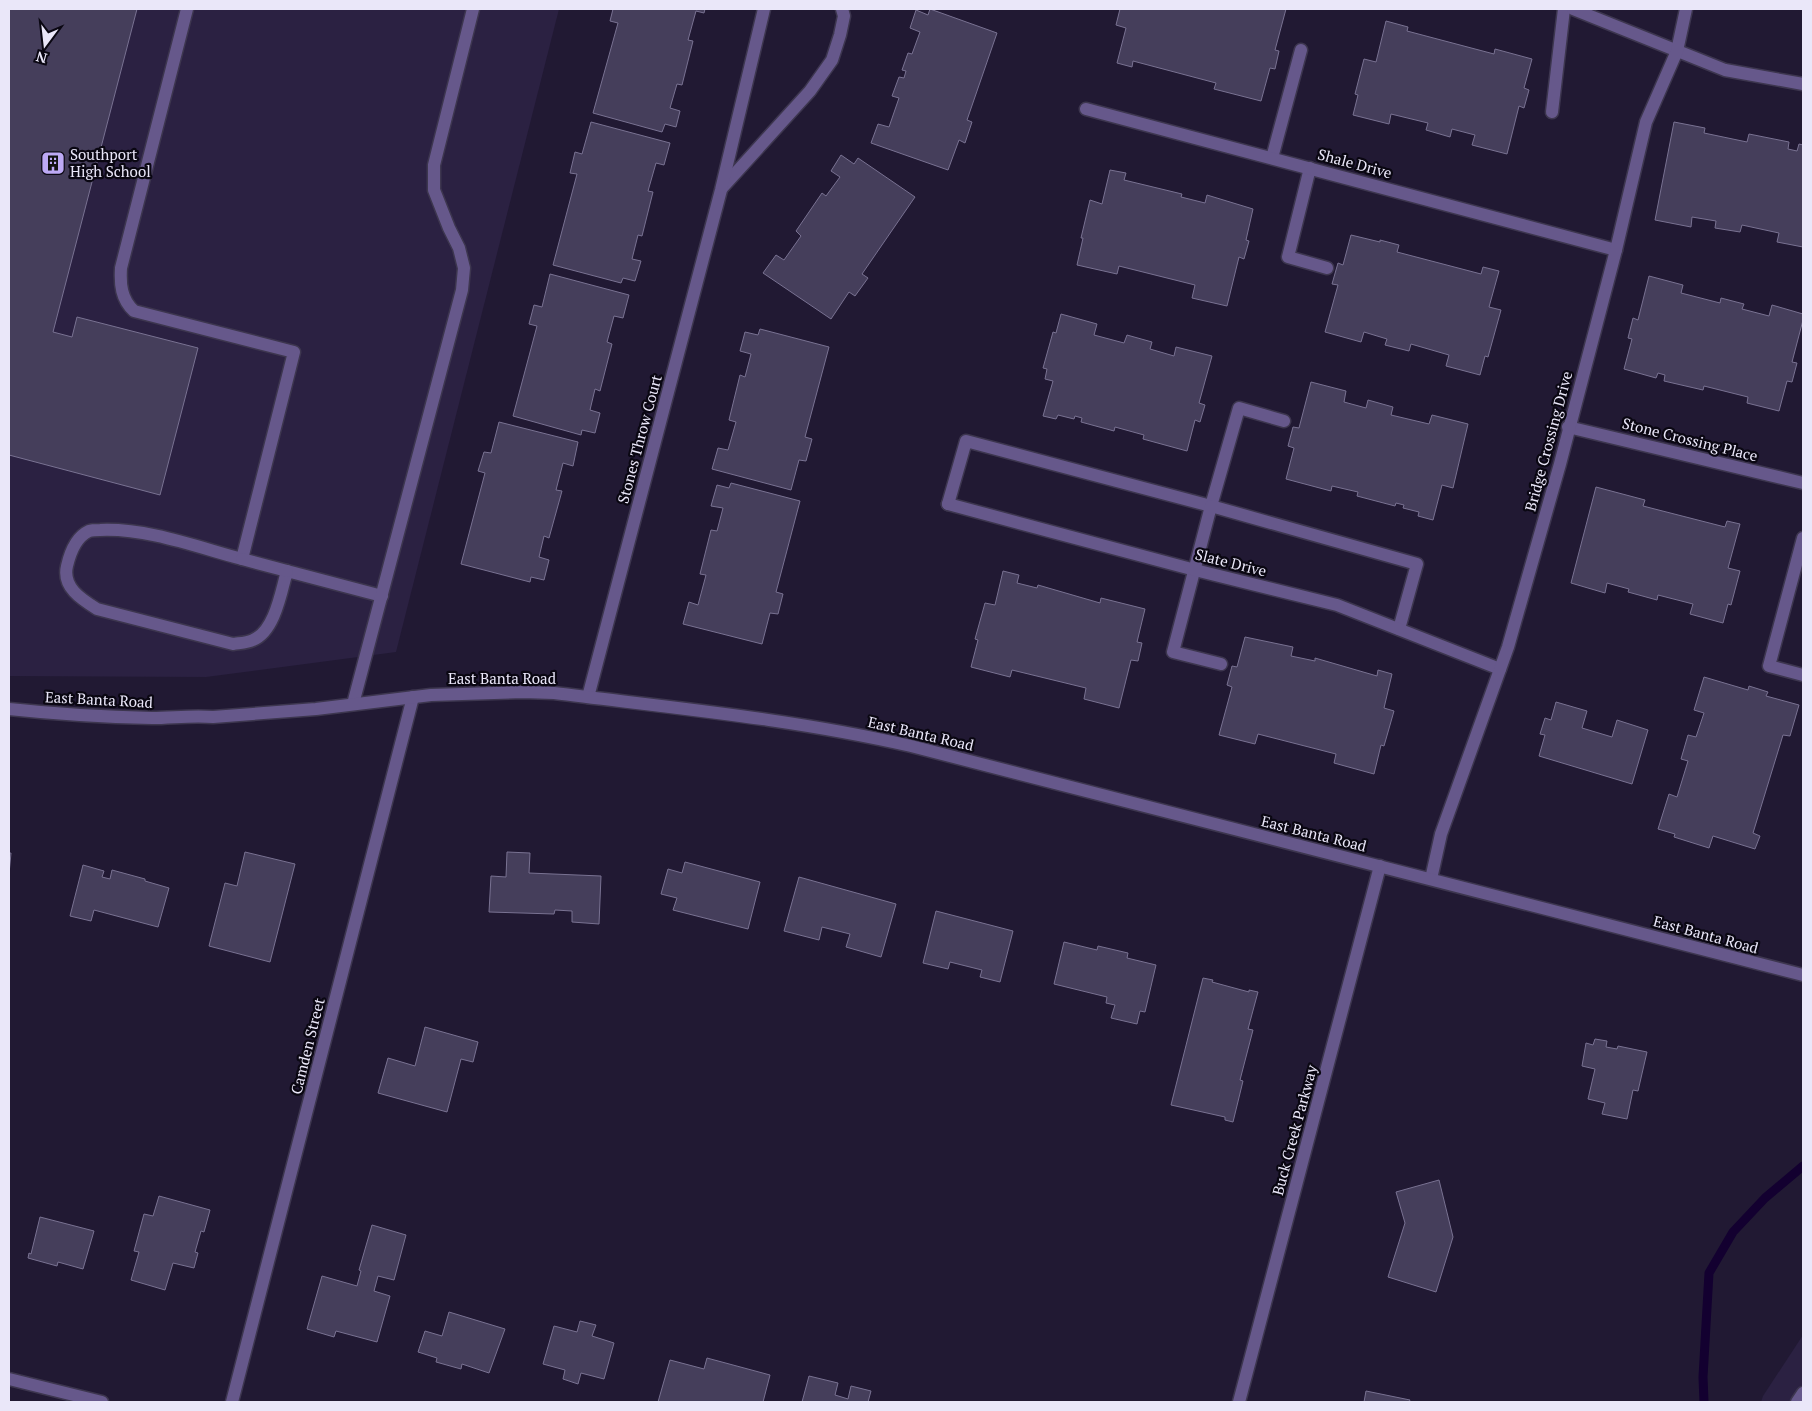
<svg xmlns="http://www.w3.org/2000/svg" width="1812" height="1411" font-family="'PT Serif',serif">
  <rect width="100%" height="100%" fill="#211933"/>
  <!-- built -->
  <g fill="#2b2142">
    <polygon points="9,9 559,9 396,652 206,677 9,676"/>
    <polygon points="1803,1335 1803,1402 1761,1402 1763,1396"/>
  </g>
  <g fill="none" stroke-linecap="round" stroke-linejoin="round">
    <!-- stream -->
    <polyline stroke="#130030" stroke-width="9" points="1704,1402 1703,1377 1709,1273 1733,1232 1765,1198 1803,1166"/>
  </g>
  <!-- building -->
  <g fill="#453e5b" stroke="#797292">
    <polygon points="9,9 137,9 53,332 72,337 77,317 198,348 160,495 9,455"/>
    <polygon points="613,9 705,9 704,13 696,11 688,40 693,41 682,85 677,84 670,108 680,111 676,127 665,124 662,132 593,113 618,23 610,21"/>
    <polygon points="930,9 997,33 967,120 972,122 965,143 959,140 948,170 871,143 878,124 889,127 899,98 892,96 899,77 904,78 906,71 902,70 908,53 912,54 920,32 910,28 916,10 928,15"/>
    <polygon points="1120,9 1286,9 1275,50 1279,51 1275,69 1270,68 1261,101 1214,89 1216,83 1133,61 1132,67 1117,63 1126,28 1116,25"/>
    <polygon points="1386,21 1408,27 1407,31 1494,54 1495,49 1532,59 1524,88 1529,90 1524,108 1519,106 1507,154 1472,145 1475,135 1452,129 1450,137 1426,130 1428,123 1391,114 1389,124 1353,115 1358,95 1355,94 1364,59 1376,62"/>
    <polygon points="591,122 670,143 664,165 656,163 648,191 653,192 642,236 638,235 632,259 641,261 635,281 623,278 621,283 553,265 577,174 570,173 575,152 582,154"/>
    <polygon points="1674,122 1705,128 1704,133 1747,142 1749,134 1789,142 1788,149 1797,151 1799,144 1803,145 1803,247 1777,242 1779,233 1742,225 1740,232 1715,228 1716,221 1692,217 1691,227 1655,220"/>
    <polygon points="841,155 854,164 858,158 915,197 862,274 868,278 855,296 849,292 831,319 763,273 776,255 784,260 801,236 796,231 822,193 826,196 840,177 831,171"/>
    <polygon points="1110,170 1126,173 1124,180 1182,194 1181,197 1205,203 1207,195 1253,209 1246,240 1249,241 1244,259 1239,257 1227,306 1192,298 1195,285 1119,266 1117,274 1077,265 1083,238 1081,238 1090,200 1102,204"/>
    <polygon points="1351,235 1380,242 1380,240 1399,245 1397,252 1481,274 1483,267 1499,271 1489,307 1501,310 1488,357 1485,356 1480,375 1446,366 1449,355 1411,344 1409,351 1385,345 1387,339 1364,332 1361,342 1325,332 1338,285 1332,284 1338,263 1343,265"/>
    <polygon points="550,274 629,295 623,318 614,316 607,342 612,344 600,391 595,389 590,410 600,413 595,433 582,430 581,435 513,416 537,326 529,324 534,305 542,307"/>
    <polygon points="1649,276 1683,285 1681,293 1720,303 1721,298 1744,304 1742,309 1769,316 1772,305 1803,314 1803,320 1792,362 1797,363 1792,382 1787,381 1779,411 1747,403 1748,397 1704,386 1703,390 1664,381 1665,375 1658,373 1656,378 1624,369 1632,339 1628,338 1633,318 1638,320"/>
    <polygon points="1061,314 1097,324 1094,335 1124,343 1127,335 1152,342 1150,349 1174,356 1176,347 1212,356 1199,403 1205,405 1200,422 1195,420 1187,451 1143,439 1144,435 1115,427 1114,431 1081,422 1082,418 1075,416 1074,419 1058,415 1056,419 1043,416 1053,381 1045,379 1047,369 1043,368 1053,332 1056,333"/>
    <polygon points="760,329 829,347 805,437 812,439 806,461 799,460 791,490 712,469 718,448 728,450 736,422 729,420 740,375 745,377 751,354 740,351 745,332 758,335"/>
    <polygon points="1311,382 1346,391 1344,402 1366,408 1368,400 1393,407 1391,415 1429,424 1432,415 1468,424 1453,488 1442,485 1433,520 1418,516 1419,512 1403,508 1404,505 1396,503 1395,506 1357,496 1358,492 1332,486 1331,491 1286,479 1294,448 1288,446 1293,427 1299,428"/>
    <polygon points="499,422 578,442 573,466 563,463 556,490 562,491 549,538 544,536 539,557 549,560 544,580 531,577 530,582 461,564 485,473 478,471 484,452 491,453"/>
    <polygon points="731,483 800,501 776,592 783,594 778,614 770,613 762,644 683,624 689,602 698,605 706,575 700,574 711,530 717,531 723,508 711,506 717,485 729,488"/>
    <polygon points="1596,487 1645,500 1643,506 1725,527 1727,521 1740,524 1728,568 1740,571 1731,605 1728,604 1723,623 1690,614 1693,604 1658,595 1657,600 1628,592 1629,589 1607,583 1605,593 1571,583"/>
    <polygon points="1003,571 1019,575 1017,583 1037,588 1038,585 1100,603 1101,598 1145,609 1137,642 1142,643 1138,661 1131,660 1119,708 1084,699 1086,688 1012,670 1010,677 971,667 978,640 975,639 985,603 995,605"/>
    <polygon points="1245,637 1293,647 1291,656 1315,661 1315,658 1377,676 1378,670 1392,674 1384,708 1394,711 1384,746 1381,745 1374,774 1334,763 1336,754 1258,734 1255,744 1219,735 1232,687 1227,685 1232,666 1237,667"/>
    <polygon points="1704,677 1748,690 1749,686 1768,692 1766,696 1799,705 1790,736 1783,735 1753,833 1760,836 1755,849 1713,836 1709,848 1674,837 1675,834 1658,829 1669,794 1677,797 1688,761 1681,759 1688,735 1696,737 1704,713 1694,710"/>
    <polygon points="1556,702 1587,711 1582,728 1612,737 1617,720 1648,730 1632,784 1539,756 1545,735 1540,734 1545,718 1551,720"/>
    <polygon points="245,852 295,864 270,962 209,946 225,883 237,886"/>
    <polygon points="507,852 530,853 529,873 601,876 599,924 572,922 572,911 555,910 554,914 489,912 491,876 506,877"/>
    <polygon points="9,853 11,853 9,874"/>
    <polygon points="685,862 760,882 748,929 673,910 677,898 661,894 668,869 682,873"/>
    <polygon points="83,865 104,871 102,877 110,879 112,870 145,879 145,881 169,888 158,927 94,910 91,921 70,916"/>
    <polygon points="799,877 896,904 881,957 846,947 850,934 822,927 819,940 784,931"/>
    <polygon points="936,911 1013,931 1000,982 980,977 982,970 950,962 948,969 923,963"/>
    <polygon points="1064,942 1097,950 1098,946 1128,953 1127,958 1156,965 1145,1012 1140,1011 1137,1024 1111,1018 1115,1005 1106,1003 1107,997 1054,984"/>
    <polygon points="1203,978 1213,980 1212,982 1249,992 1249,990 1258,992 1248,1029 1253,1030 1240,1080 1243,1081 1233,1122 1225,1120 1225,1117 1171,1105"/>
    <polygon points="425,1027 478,1042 473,1062 461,1059 447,1112 378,1093 388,1058 415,1066"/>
    <polygon points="1595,1039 1607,1041 1606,1047 1617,1049 1618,1046 1647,1052 1638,1091 1633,1090 1627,1119 1602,1114 1605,1103 1588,1099 1595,1069 1582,1066 1586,1043 1593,1045"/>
    <polygon points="1439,1180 1453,1237 1436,1292 1388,1277 1405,1223 1396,1192"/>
    <polygon points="159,1196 210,1210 204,1232 201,1231 195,1252 198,1253 194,1268 173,1263 165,1290 131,1280 139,1252 134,1251 144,1214 153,1216"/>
    <polygon points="40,1217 94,1231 83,1269 58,1262 57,1266 28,1258 29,1253 31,1254"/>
    <polygon points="372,1225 406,1235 394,1280 378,1276 374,1291 390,1296 377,1342 336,1331 334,1337 307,1329 322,1276 357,1286 361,1271 359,1270"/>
    <polygon points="449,1312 505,1329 489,1373 462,1364 461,1369 436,1362 437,1358 418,1352 425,1331 442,1336"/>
    <polygon points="580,1321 596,1325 592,1336 614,1343 604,1379 581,1373 578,1384 563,1379 565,1370 543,1364 554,1326 577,1332"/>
    <polygon points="707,1358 770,1375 763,1402 658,1402 670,1360 704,1369"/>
    <polygon points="809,1376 838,1383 835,1395 848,1399 851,1386 871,1391 868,1402 802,1402"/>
    <polygon points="1366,1391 1410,1400 1409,1402 1364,1402"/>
  </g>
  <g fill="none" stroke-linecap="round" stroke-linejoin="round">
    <!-- service casing -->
    <g stroke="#3d364f" stroke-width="15">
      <g id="service">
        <path d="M187 9 121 268C120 284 121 299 134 311L294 352 242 559C197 547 148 528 100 530 97 530 92 530 89 531 76 537 70 553 67 566 62 587 81 599 97 609L233 644C239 643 247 643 253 640 275 631 281 592 287 571L382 596"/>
        <polyline points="1552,112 1564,9"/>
        <polyline points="1272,158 1301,50"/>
        <polyline points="1310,168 1288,257 1327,268"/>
        <polyline points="948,504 966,441 1211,506 1239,408 1284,421"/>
        <polyline points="1803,538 1769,666 1803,675"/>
        <polyline points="242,559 287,571"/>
        <polyline points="1221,664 1173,652 1211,506 1417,564 1399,629"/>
        <polyline points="353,704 462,290 464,268 459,248 449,228 434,190 434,165 473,9"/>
        <polyline points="1797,1402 1803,1393"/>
      </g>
    </g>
    <!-- minor casing -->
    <g stroke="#3d364f" stroke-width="15">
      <g id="minor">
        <polyline points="1573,9 1725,70 1803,84"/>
        <polyline points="1086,109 1616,250"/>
        <polyline points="722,188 810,91 832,60 840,35 844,16 842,9"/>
        <polyline points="1568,427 1803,483"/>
        <polyline points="948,504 1195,570 1337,605 1500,669"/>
        <polyline points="588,697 721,190 764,9"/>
        <polyline points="1431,879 1441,834 1508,647 1560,464 1616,250 1646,122 1677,51 1686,9"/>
        <polyline points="9,1379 102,1402"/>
        <polyline points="232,1402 413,697"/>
        <polyline points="1239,1402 1380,866"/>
      </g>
    </g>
    <!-- tertiary casing -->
    <g stroke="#3d364f" stroke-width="15">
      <path id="tertiary" d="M9 709C56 714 104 717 152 718 172 718 193 715 213 717L316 709 431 695 523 692 554 693C674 708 793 719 911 746L1803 975"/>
    </g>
    <!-- service -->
    <use href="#service" stroke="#66588b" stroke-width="12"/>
    <!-- minor -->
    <use href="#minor" stroke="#66588b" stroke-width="12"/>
    <!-- tertiary -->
    <use href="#tertiary" stroke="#66588b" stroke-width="12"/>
  </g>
  <!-- icons -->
  <defs>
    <g id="building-square" transform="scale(1.25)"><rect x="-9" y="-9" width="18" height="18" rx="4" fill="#bda9f5" stroke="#0a0712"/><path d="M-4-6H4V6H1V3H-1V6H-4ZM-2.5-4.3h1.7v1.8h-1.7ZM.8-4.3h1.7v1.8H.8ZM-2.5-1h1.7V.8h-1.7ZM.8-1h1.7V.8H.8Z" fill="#111"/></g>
  </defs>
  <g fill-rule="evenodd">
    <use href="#building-square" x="53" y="163"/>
  </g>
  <g text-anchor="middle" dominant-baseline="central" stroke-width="4.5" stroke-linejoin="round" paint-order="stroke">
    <!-- poi labels -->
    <g font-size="15" fill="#eae7f9" stroke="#0a0712" text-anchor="start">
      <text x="70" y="154">Southport<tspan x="70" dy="17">High School</tspan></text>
    </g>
    <!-- street labels -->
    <g font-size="15" fill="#eae7f9" stroke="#0a0712">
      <text transform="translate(1355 163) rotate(15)">Shale Drive</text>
      <text transform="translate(639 439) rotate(-75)">Stones Throw Court</text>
      <text transform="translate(1690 439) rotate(14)">Stone Crossing Place</text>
      <text transform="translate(1548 441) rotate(-75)">Bridge Crossing Drive</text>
      <text transform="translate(1231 562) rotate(14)">Slate Drive</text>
      <text x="502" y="678">East Banta Road</text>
      <text transform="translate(99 699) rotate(3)">East Banta Road</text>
      <text transform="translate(921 733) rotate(13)">East Banta Road</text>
      <text transform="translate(1314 833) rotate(14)">East Banta Road</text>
      <text transform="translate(1706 934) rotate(15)">East Banta Road</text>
      <text transform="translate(307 1046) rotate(-76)">Camden Street</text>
      <text transform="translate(1294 1130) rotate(-75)">Buck Creek Parkway</text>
    </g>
  </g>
  <!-- border -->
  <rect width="1812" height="1411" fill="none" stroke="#eae7f9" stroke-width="20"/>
  <!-- north arrow -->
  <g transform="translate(45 45) rotate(195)" stroke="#0a0712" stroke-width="4" paint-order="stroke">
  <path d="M0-4L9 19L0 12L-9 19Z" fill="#eae7f9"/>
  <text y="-8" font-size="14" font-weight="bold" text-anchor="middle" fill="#eae7f9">N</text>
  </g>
</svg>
